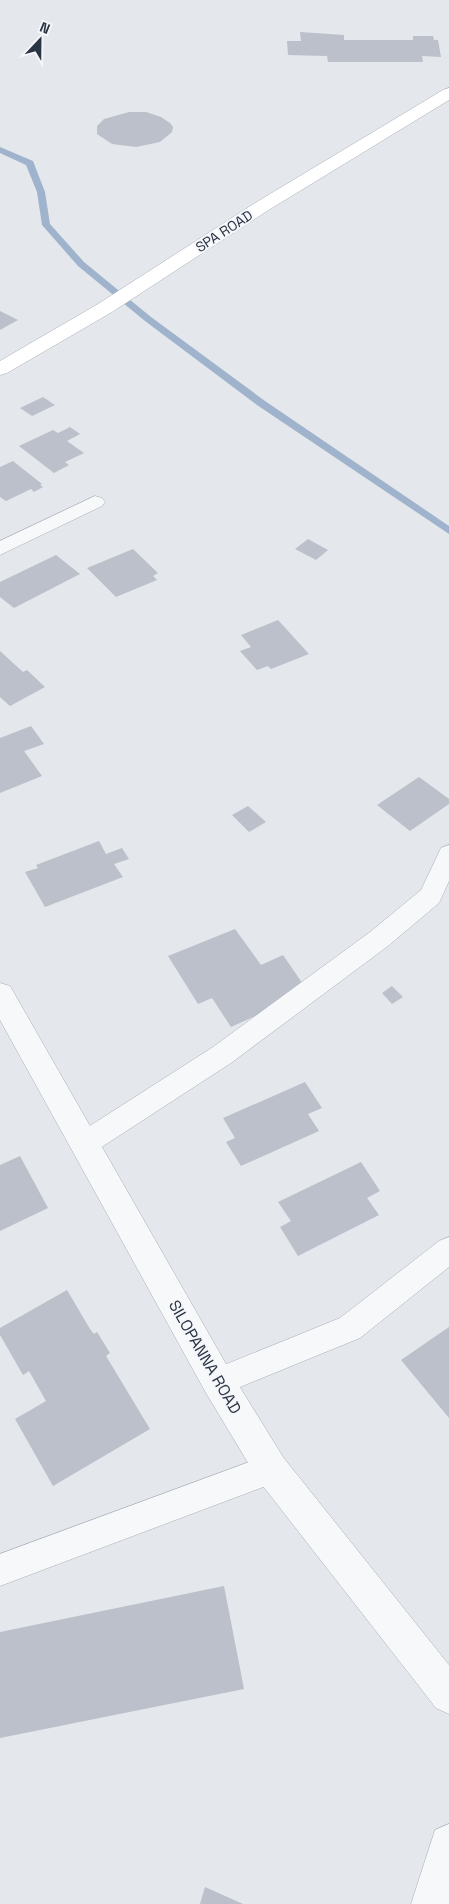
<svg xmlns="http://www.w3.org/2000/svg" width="449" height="1904" font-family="'Space Grotesk',sans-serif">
  <rect width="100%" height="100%" fill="#e4e7ec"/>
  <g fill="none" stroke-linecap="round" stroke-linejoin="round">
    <!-- stream -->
    <polygon fill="#9fb4cc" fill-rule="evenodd" points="0,147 33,161 45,192 50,224 84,262 151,317 265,401 449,526 449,534 257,405 145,321 78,266 42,225 37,192 26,165 0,153"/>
  </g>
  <!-- building -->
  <g fill="#bbc0ca">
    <polygon points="300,32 344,35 344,40 413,40 413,36 433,36 434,40 438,40 441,57 422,56 423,62 328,62 327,56 288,55 287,41 301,41"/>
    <polygon points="129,112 146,112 161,117 170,123 173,127 172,132 160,142 136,147 112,144 97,134 97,126 104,119"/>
    <polygon points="0,311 18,320 0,330"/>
    <polygon points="43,397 55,405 32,416 20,408"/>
    <polygon points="70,427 80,434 67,441 84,453 65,462 69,465 54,473 19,446 53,430 58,433"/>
    <polygon points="13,461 42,484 40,485 43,487 34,492 31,489 6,501 0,497 0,467"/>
    <polygon points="308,539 328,550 316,560 295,549"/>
    <polygon points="133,549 158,573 153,576 157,580 116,597 87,568"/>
    <polygon points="56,555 80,574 14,608 0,597 0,582"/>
    <polygon points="278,620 309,654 271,669 268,666 257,670 240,651 251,647 241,635"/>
    <polygon points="0,651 23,672 27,670 45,687 10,706 0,697"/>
    <polygon points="31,726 44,744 24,751 42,776 0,793 0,738"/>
    <polygon points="419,777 449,799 449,804 410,831 377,805"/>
    <polygon points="248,806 266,822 249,832 232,815"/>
    <polygon points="99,841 106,854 122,848 129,859 114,864 123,877 45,907 25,872 38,868 36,865"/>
    <polygon points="235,929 261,965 283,955 305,987 262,1013 231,1027 212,998 198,1004 168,956"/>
    <polygon points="392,986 403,997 392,1004 382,993"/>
    <polygon points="305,1082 322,1108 308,1114 319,1131 241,1166 226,1142 235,1138 223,1118"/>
    <polygon points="20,1156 48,1208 0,1231 0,1165"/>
    <polygon points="361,1162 380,1191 367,1198 379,1215 298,1256 280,1227 291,1221 278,1202"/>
    <polygon points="67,1290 90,1329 94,1334 97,1332 110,1353 106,1356 150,1429 53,1486 15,1419 46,1401 29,1371 23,1375 0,1335 0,1328"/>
    <polygon points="449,1327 449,1418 401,1360"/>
    <polygon points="224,1586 244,1689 0,1738 0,1632"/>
    <polygon points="205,1887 243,1904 200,1904"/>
  </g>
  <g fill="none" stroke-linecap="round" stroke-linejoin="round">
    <!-- service casing -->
    <g stroke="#a9aeb7" stroke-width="1">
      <g id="service">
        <polygon points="95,496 102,498 105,502 102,506 0,555 0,541"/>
        <polygon points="449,845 449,881 439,903 388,946 231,1063 94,1152 84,1156 74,1152 70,1144 74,1136 213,1047 370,932 421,890 441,848"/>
        <polygon points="449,1237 449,1267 360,1338 218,1396 207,1392 203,1382 207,1372 340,1318 439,1241"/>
        <polygon points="271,1454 282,1458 287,1469 282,1480 0,1586 0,1554"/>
      </g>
    </g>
    <!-- minor casing -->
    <g stroke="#a9aeb7" stroke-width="1">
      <g id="minor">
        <polygon points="0,983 10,986 230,1371 283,1457 449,1665 449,1714 436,1708 259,1481 206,1393 0,1020"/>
        <polygon points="449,1824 449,1904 411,1904 435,1830"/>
      </g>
    </g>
    <!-- secondary casing -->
    <g stroke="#a9aeb7" stroke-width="1">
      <polygon id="secondary" points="449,88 449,100 267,211 112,312 7,373 0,375 0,361 98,304 255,203 443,90"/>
    </g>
    <!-- service -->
    <use href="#service" fill="#f7f8fa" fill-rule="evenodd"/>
    <!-- minor -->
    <use href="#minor" fill="#f7f8fa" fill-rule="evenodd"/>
    <!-- secondary -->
    <use href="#secondary" fill="#fff" fill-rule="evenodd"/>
  </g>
  <g text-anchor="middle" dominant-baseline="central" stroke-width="4" stroke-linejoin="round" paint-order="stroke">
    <!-- far-street labels -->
    <g font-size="14" fill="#2b3445" stroke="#f4f6f9">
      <text transform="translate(224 231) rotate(-33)">SPA ROAD</text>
    </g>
    <!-- street labels -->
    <g font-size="16" fill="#2b3445" stroke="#f4f6f9">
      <text transform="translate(205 1357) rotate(60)">SILOPANNA ROAD</text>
    </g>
  </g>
  <!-- north arrow -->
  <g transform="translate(40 40) rotate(22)" stroke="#f4f6f9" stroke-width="4" paint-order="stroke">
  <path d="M0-4L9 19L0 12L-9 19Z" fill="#2b3445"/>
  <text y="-8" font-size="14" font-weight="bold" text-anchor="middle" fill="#2b3445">N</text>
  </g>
</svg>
